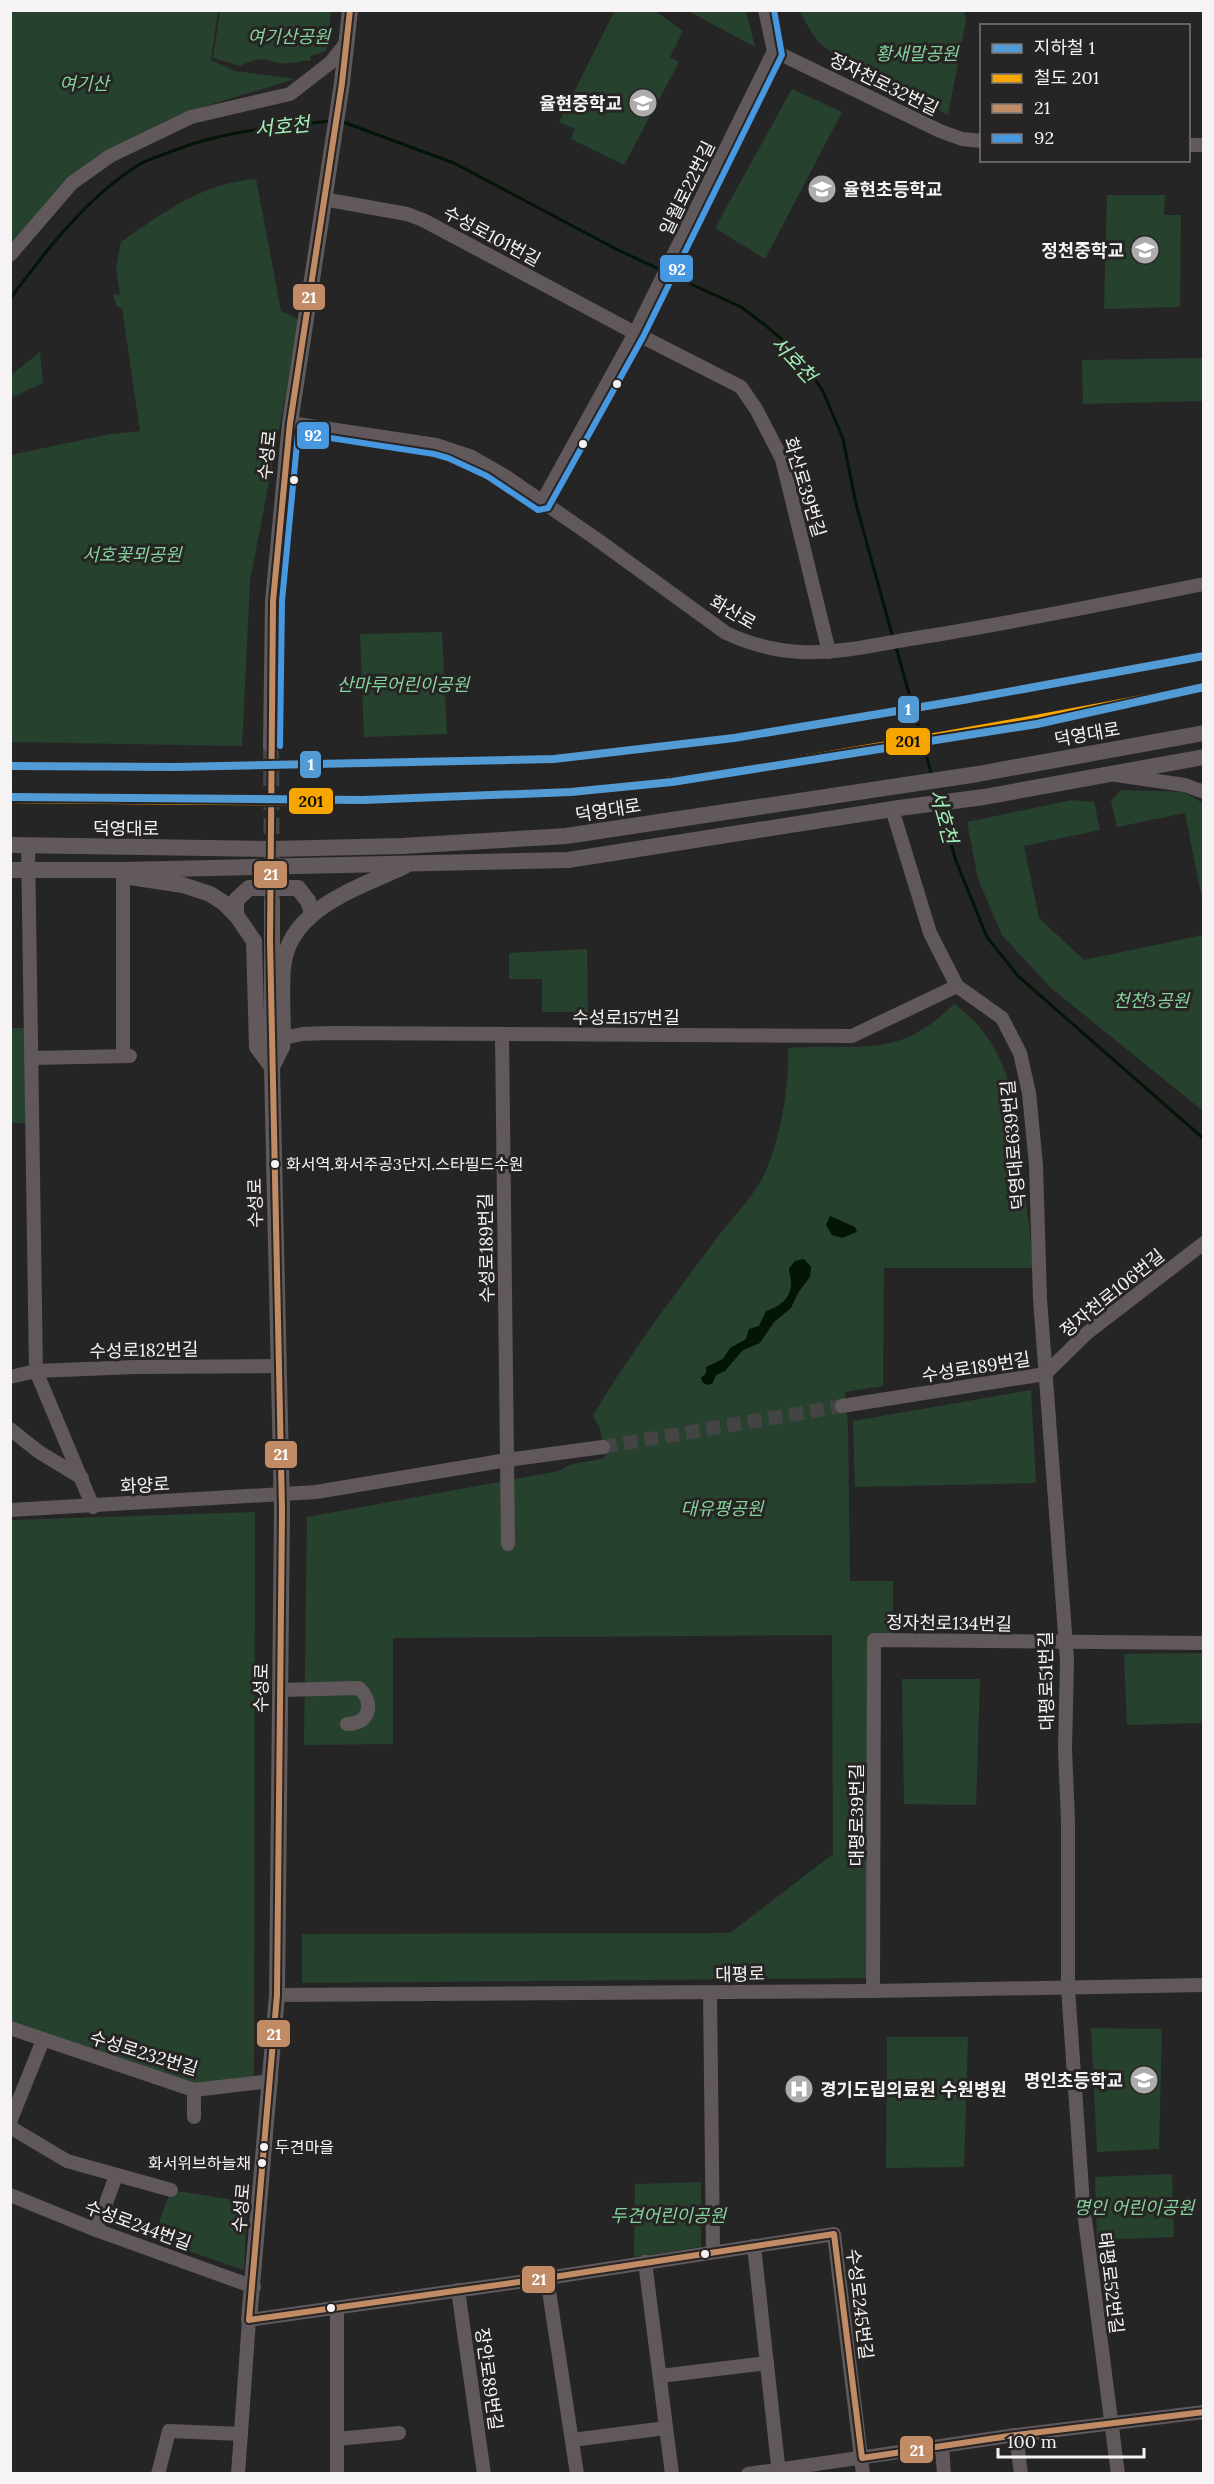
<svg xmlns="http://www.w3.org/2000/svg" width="1214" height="2484" font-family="Lora,'Noto Sans KR',serif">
  <rect width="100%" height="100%" fill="#262525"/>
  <!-- green -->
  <g fill="#27412f">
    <polygon points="615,10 655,11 683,31 670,57 679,62 624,165 571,139 575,129 559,122"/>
    <polygon points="11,11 218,11 211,60 235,71 295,79 199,108 93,161 11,249"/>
    <path d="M220 11H331L326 51 311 56 310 61C302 60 299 63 291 63 267 65 268 52 240 66L213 58Z"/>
    <polygon points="688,11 746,11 755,47"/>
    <polygon points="799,11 964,11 966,21 948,115 852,68 817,41"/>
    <polygon points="792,89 842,112 765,259 715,228"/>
    <path d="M256 179 281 311 300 320 250 581 242 746 11 742 10 455 111 434 140 431 122 308 117 307 113 294 120 295 116 268 121 242C162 213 205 182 256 179Z"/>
    <polygon points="1107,195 1165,195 1164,215 1181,215 1180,307 1104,309"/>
    <polygon points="40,352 43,383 11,398 11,375"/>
    <polygon points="1203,358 1203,401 1083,404 1082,360"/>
    <polygon points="442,632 447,734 364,737 360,634"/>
    <polygon points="1121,790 1183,792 1203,803 1203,904 1185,813 1117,827 1111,801"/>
    <polygon points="1072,800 1094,802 1100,830 1024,846 1039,918 1084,960 1203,935 1203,1111 1051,988 1002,935 978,879 967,822"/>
    <polygon points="587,949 588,1012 542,1012 542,979 509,979 509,953"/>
    <path d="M954 1004C1015 1047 1018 1118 1024 1186 1027 1213 1032 1241 1033 1268H884L883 1386 845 1392 848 1428 850 1581H893V1637H872L868 1978 302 1983V1934L730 1933 833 1854 832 1635 393 1638V1744L304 1745 307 1517 559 1471 569 1465 605 1458 600 1428 593 1416C629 1354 674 1296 716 1239 732 1218 754 1197 765 1173 781 1136 789 1088 788 1048 861 1042 895 1062 954 1004Z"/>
    <rect x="11" y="1028" width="16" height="95"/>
    <polygon points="1031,1390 1036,1483 855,1487 853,1421"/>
    <polygon points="255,1512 254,2076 193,2085 11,2024 11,1520"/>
    <polygon points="1203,1653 1203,1723 1127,1725 1124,1654"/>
    <polygon points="902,1679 980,1679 976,1805 904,1804"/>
    <polygon points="1091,2028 1162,2029 1159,2149 1097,2152"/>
    <polygon points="887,2037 968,2037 964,2167 886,2168"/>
    <polygon points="1172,2174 1174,2237 1097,2240 1095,2177"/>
    <polygon points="701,2182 701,2247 634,2257 635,2184"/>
    <polygon points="171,2190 247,2202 244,2270 153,2239"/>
  </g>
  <!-- water -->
  <g fill="#031507">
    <polygon points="830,1216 855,1227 857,1232 842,1238 832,1235 826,1225"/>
    <path d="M804 1259 811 1267 810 1277 798 1293 791 1308 774 1322 760 1343 743 1350 725 1371 716 1375 713 1383 708 1385 703 1383 701 1378 706 1373V1367L723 1359 730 1348 746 1339 749 1329 759 1326 766 1311C779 1307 791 1299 791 1283 791 1278 789 1273 789 1268L795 1261Z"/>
  </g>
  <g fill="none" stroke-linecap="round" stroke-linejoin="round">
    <!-- stream -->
    <g stroke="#031507" stroke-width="3">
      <polyline points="343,122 454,163 616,249 663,271"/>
      <polyline points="669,274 741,307 765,325 793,349 823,391 843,439 856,504 893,638"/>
      <path d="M10 299C47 249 87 197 140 164 149 159 160 156 170 152 222 131 275 127 331 121"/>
      <polyline points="896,647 932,776"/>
      <polyline points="941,809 956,861 987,937 1018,976 1204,1139"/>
    </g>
    <!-- minor-tunnel -->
    <polyline stroke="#454444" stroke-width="14" stroke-dasharray="14 7" stroke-linecap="butt" points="603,1447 842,1406"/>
    <!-- major-tunnel -->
    <polyline stroke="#454444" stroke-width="16" stroke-dasharray="16 8" stroke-linecap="butt" points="271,746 272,902"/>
    <!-- minor -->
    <g stroke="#61585c" stroke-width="14">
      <polyline points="774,51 940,131 962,139 982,141"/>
      <polyline points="1188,145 1204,145"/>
      <polyline points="323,199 407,214 423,220 635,333 741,387 756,409 782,459 829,652"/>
      <polyline points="10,255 72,183 110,156 191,117 290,94 330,63 346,43"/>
      <path d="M290 423 436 445 472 457 505 476 595 538 726 633C750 644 774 651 801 652 841 654 883 643 922 637 1016 622 1110 603 1204 584"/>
      <polyline points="542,502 635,333 774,51 765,10"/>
      <polyline points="1116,775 1185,785 1204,792"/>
      <polyline points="892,809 930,933 957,986 1002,1018 1020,1053 1029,1093 1036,1165 1040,1299 1067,1660 1065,1750 1068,1820 1068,1988 1083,2204 1118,2474"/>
      <polyline points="28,845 36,1371 93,1507"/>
      <polyline points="123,870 123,1056"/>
      <polyline points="502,1035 508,1544"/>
      <polyline points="283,1038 302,1034 330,1033 852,1036 957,986"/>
      <polyline points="31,1058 130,1056"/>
      <polyline points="1045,1374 1087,1333 1204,1243"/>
      <polyline points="10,1377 36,1371 135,1367 278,1366"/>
      <polyline points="842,1406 1045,1374"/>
      <polyline points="10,1429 39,1452 82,1478"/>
      <polyline points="10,1510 316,1492 507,1460 603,1447"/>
      <path d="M280 1690 359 1688C374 1702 371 1724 347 1724"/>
      <polyline points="873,1991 874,1640 1204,1643"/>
      <polyline points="710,1992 713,2252"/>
      <polyline points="277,1995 873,1991 1204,1985"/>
      <polyline points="10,2028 194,2090 271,2081"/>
      <polyline points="194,2117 194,2090"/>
      <polyline points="10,2122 43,2040"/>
      <polyline points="10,2127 67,2161 171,2190"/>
      <polyline points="10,2195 96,2230 254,2287"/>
      <polyline points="96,2230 116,2176"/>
      <polyline points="754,2246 779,2474"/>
      <polyline points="645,2262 672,2474"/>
      <polyline points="547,2278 577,2474"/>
      <polyline points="458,2290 484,2474"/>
      <polyline points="660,2376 767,2363"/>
      <polyline points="1016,2435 1021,2474"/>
      <polyline points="337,2439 399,2433"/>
      <polyline points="572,2440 666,2428"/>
      <polyline points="942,2446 944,2474"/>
      <polyline points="158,2474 169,2431 241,2434"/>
      <polyline points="238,2474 249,2320 547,2278 834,2234 863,2474"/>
      <polyline points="337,2474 337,2308"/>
      <polyline points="748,2474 1016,2435 1204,2412"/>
    </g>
    <!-- major -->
    <g stroke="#62595c" stroke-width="16">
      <polyline points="271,746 273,601 290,423 342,83 350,10"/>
      <polyline points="10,845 272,849 402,846 566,836 978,774 1204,733"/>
      <polyline points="10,870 123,870 568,860 899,808 984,797 1204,757"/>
      <path d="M130 877 183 885 210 894 224 903 236 915 254 941 257 1047 272 1067 282 1047 283 1038C283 1015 281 991 283 968 288 908 359 888 405 866"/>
      <polyline points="236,915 236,900 249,888 298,888 308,901 312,913"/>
      <polyline points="249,2320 277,1995 282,1510 272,1067 272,902"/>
    </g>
    <!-- bus-1 casing -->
    <g stroke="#272424" stroke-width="10">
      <polyline id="bus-1" points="350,10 342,83 290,423 273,601 270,940 282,1510 277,1995 249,2320 547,2278 834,2234 862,2458 1016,2435 1204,2412"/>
    </g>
    <!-- bus-2 casing -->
    <g stroke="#272424" stroke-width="10">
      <polyline id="bus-2" points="280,746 282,601 298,433 434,454 448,458 487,476 538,510 548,508 643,337 782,55 774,10"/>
    </g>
    <!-- bus-1 -->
    <use href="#bus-1" stroke="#c18c65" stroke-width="6"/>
    <!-- bus-2 -->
    <use href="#bus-2" stroke="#4699e1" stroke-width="6"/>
    <!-- rail-1 casing -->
    <g stroke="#272424" stroke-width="12">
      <path id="rail-1" d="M10 799C205 801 402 806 596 789 672 782 748 769 823 756 950 735 1077 712 1204 687"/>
    </g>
    <!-- rail-1 -->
    <use href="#rail-1" stroke="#f7a600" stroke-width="8"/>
    <!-- metro-1 casing -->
    <g stroke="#272424" stroke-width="12">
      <g id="metro-1">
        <polyline points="10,766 176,767 554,759 734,738 963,700 1204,656"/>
        <polyline points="10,797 363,800 571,792 672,782 1037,724 1204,687"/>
      </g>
    </g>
    <!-- metro-1 -->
    <use href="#metro-1" stroke="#539bd4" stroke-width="8"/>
  </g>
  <!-- icons -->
  <defs>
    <g id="school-disc" transform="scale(1.5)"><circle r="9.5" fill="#adabab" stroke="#272424"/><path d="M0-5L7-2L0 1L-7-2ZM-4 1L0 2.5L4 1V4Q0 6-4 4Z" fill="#fff"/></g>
    <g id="hospital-disc" transform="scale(1.5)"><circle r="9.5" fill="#adabab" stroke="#272424"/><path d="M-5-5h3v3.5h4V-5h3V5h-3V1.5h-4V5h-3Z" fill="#fff"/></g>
  </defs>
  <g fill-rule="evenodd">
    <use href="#school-disc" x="643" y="103"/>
    <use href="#school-disc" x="822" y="189"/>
    <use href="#school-disc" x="1145" y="250"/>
    <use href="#school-disc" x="1144" y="2080"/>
    <use href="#hospital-disc" x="799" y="2089"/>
  </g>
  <!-- markers -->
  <g fill="#f5f3f3" stroke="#272424" stroke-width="2">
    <circle cx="617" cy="384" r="5"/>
    <circle cx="583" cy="444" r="5"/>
    <circle cx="294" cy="480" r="5"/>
    <circle cx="275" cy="1164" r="5"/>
    <circle cx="264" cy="2147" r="5"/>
    <circle cx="262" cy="2163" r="5"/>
    <circle cx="705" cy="2254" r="5"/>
    <circle cx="331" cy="2308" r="5"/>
  </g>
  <g text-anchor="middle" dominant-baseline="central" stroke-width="6" stroke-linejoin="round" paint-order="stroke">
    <!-- bus labels -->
    <g font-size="16" fill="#f5f3f3" stroke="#272424" text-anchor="start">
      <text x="286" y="1164">화서역.화서주공3단지.스타필드수원</text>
      <text x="275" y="2147">두견마을</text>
      <text x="251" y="2163" text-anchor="end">화서위브하늘채</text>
    </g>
    <!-- park labels -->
    <g font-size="18" font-style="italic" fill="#84d39c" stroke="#272424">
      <text x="289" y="36">여기산공원</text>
      <text x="917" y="53">황새말공원</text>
      <text x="84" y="83">여기산</text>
      <text x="132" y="554">서호꽃뫼공원</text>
      <text x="403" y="684">산마루어린이공원</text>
      <text x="1151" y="1000">천천3공원</text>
      <text x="722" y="1508">대유평공원</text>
      <text x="1134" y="2207">명인 어린이공원</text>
      <text x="668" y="2215">두견어린이공원</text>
    </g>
    <!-- street labels -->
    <g font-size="18" fill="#f5f3f3" stroke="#272424">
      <text transform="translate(884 84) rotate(26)">정자천로32번길</text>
      <text transform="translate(687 188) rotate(-64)">일월로22번길</text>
      <text transform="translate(492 236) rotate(28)">수성로101번길</text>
      <text transform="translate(267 455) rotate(-84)">수성로</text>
      <text transform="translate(805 487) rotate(73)">화산로39번길</text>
      <text transform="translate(733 612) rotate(30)">화산로</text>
      <text transform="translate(1087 734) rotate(-10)">덕영대로</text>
      <text transform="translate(608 810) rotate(-9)">덕영대로</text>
      <text x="126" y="828">덕영대로</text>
      <text x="626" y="1017">수성로157번길</text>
      <text transform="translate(1013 1145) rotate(-95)">덕영대로639번길</text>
      <text transform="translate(255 1203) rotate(-91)">수성로</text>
      <text transform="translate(486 1248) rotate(-91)">수성로189번길</text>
      <text transform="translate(1112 1293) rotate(-39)">정자천로106번길</text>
      <text transform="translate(144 1350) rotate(-1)">수성로182번길</text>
      <text transform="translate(976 1367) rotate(-9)">수성로189번길</text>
      <text transform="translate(145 1485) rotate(-3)">화양로</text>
      <text transform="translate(949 1623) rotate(1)">정자천로134번길</text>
      <text transform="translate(1046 1681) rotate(-91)">대평로51번길</text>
      <text transform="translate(261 1688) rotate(-89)">수성로</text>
      <text transform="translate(856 1815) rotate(-90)">대평로39번길</text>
      <text transform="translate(740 1974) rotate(-1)">대평로</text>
      <text transform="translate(144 2053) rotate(17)">수성로232번길</text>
      <text transform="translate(241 2208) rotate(-85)">수성로</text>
      <text transform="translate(138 2225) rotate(20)">수성로244번길</text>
      <text transform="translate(1111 2283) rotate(83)">태평로52번길</text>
      <text transform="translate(860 2304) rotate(83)">수성로245번길</text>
      <text transform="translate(489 2379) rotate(82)">장안로89번길</text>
    </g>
    <!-- poi labels -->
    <g font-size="18" font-weight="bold" fill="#f5f3f3" stroke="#272424" text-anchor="end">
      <text x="622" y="103">율현중학교</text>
      <text x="843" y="189" text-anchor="start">율현초등학교</text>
      <text x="1124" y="250">정천중학교</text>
      <text x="1123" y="2080">명인초등학교</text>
      <text x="820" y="2089" text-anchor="start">경기도립의료원 수원병원</text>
    </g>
    <!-- water labels -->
    <g font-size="20" font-style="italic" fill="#a0f0b7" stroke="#272424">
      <text transform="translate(282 126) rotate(-6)">서호천</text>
      <text transform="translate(794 359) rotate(47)">서호천</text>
      <text transform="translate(944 816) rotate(74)">서호천</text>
    </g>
  </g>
  <g stroke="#272424" stroke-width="2">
    <rect x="659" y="254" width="35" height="29" rx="6" fill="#4699e1"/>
    <rect x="292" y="283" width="34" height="28" rx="6" fill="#c18c65"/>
    <rect x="296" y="421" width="34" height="29" rx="6" fill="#4699e1"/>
    <rect x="897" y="695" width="23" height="29" rx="6" fill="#539bd4"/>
    <rect x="885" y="727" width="46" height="29" rx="6" fill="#f7a600"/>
    <rect x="299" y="750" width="23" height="29" rx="6" fill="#539bd4"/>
    <rect x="288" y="787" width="46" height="28" rx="6" fill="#f7a600"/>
    <rect x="253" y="860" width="35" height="29" rx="6" fill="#c18c65"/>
    <rect x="264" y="1440" width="34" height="29" rx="6" fill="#c18c65"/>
    <rect x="256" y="2019" width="35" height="29" rx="6" fill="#c18c65"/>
    <rect x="521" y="2265" width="35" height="29" rx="6" fill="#c18c65"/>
    <rect x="899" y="2435" width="35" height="29" rx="6" fill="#c18c65"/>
  </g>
  <g font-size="16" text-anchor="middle" font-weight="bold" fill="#fff">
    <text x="677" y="275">92</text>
    <text x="309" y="303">21</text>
    <text x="313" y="441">92</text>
    <text x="908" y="715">1</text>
    <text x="311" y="770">1</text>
    <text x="271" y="880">21</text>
    <text x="281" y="1460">21</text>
    <text x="274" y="2040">21</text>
    <text x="539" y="2285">21</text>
    <text x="917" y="2456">21</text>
  </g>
  <g font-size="16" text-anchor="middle" font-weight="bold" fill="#111">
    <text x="908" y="747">201</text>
    <text x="311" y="807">201</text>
  </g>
  <!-- border -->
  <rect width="1214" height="2484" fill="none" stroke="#f5f3f3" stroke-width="24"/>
  <!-- legend -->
  <rect x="980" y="24" width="210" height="138" fill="#272424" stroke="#797777" stroke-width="1.5"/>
  <rect x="992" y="44" width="30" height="9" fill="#539bd4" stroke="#797777" stroke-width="1.5"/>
  <text x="1034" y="54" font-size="18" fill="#f5f3f3">지하철 1</text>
  <rect x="992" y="74" width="30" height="9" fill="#f7a600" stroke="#797777" stroke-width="1.5"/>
  <text x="1034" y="84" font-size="18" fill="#f5f3f3">철도 201</text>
  <rect x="992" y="104" width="30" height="9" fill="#c18c65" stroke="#797777" stroke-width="1.5"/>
  <text x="1034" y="114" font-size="18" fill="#f5f3f3">21</text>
  <rect x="992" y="134" width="30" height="9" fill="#4699e1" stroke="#797777" stroke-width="1.5"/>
  <text x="1034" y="144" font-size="18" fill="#f5f3f3">92</text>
  <!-- scale -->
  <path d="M998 2448v9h146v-9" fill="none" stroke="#f5f3f3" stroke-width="3"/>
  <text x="1007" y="2448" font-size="18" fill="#f5f3f3" stroke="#272424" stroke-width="4.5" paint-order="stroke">100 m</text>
</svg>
